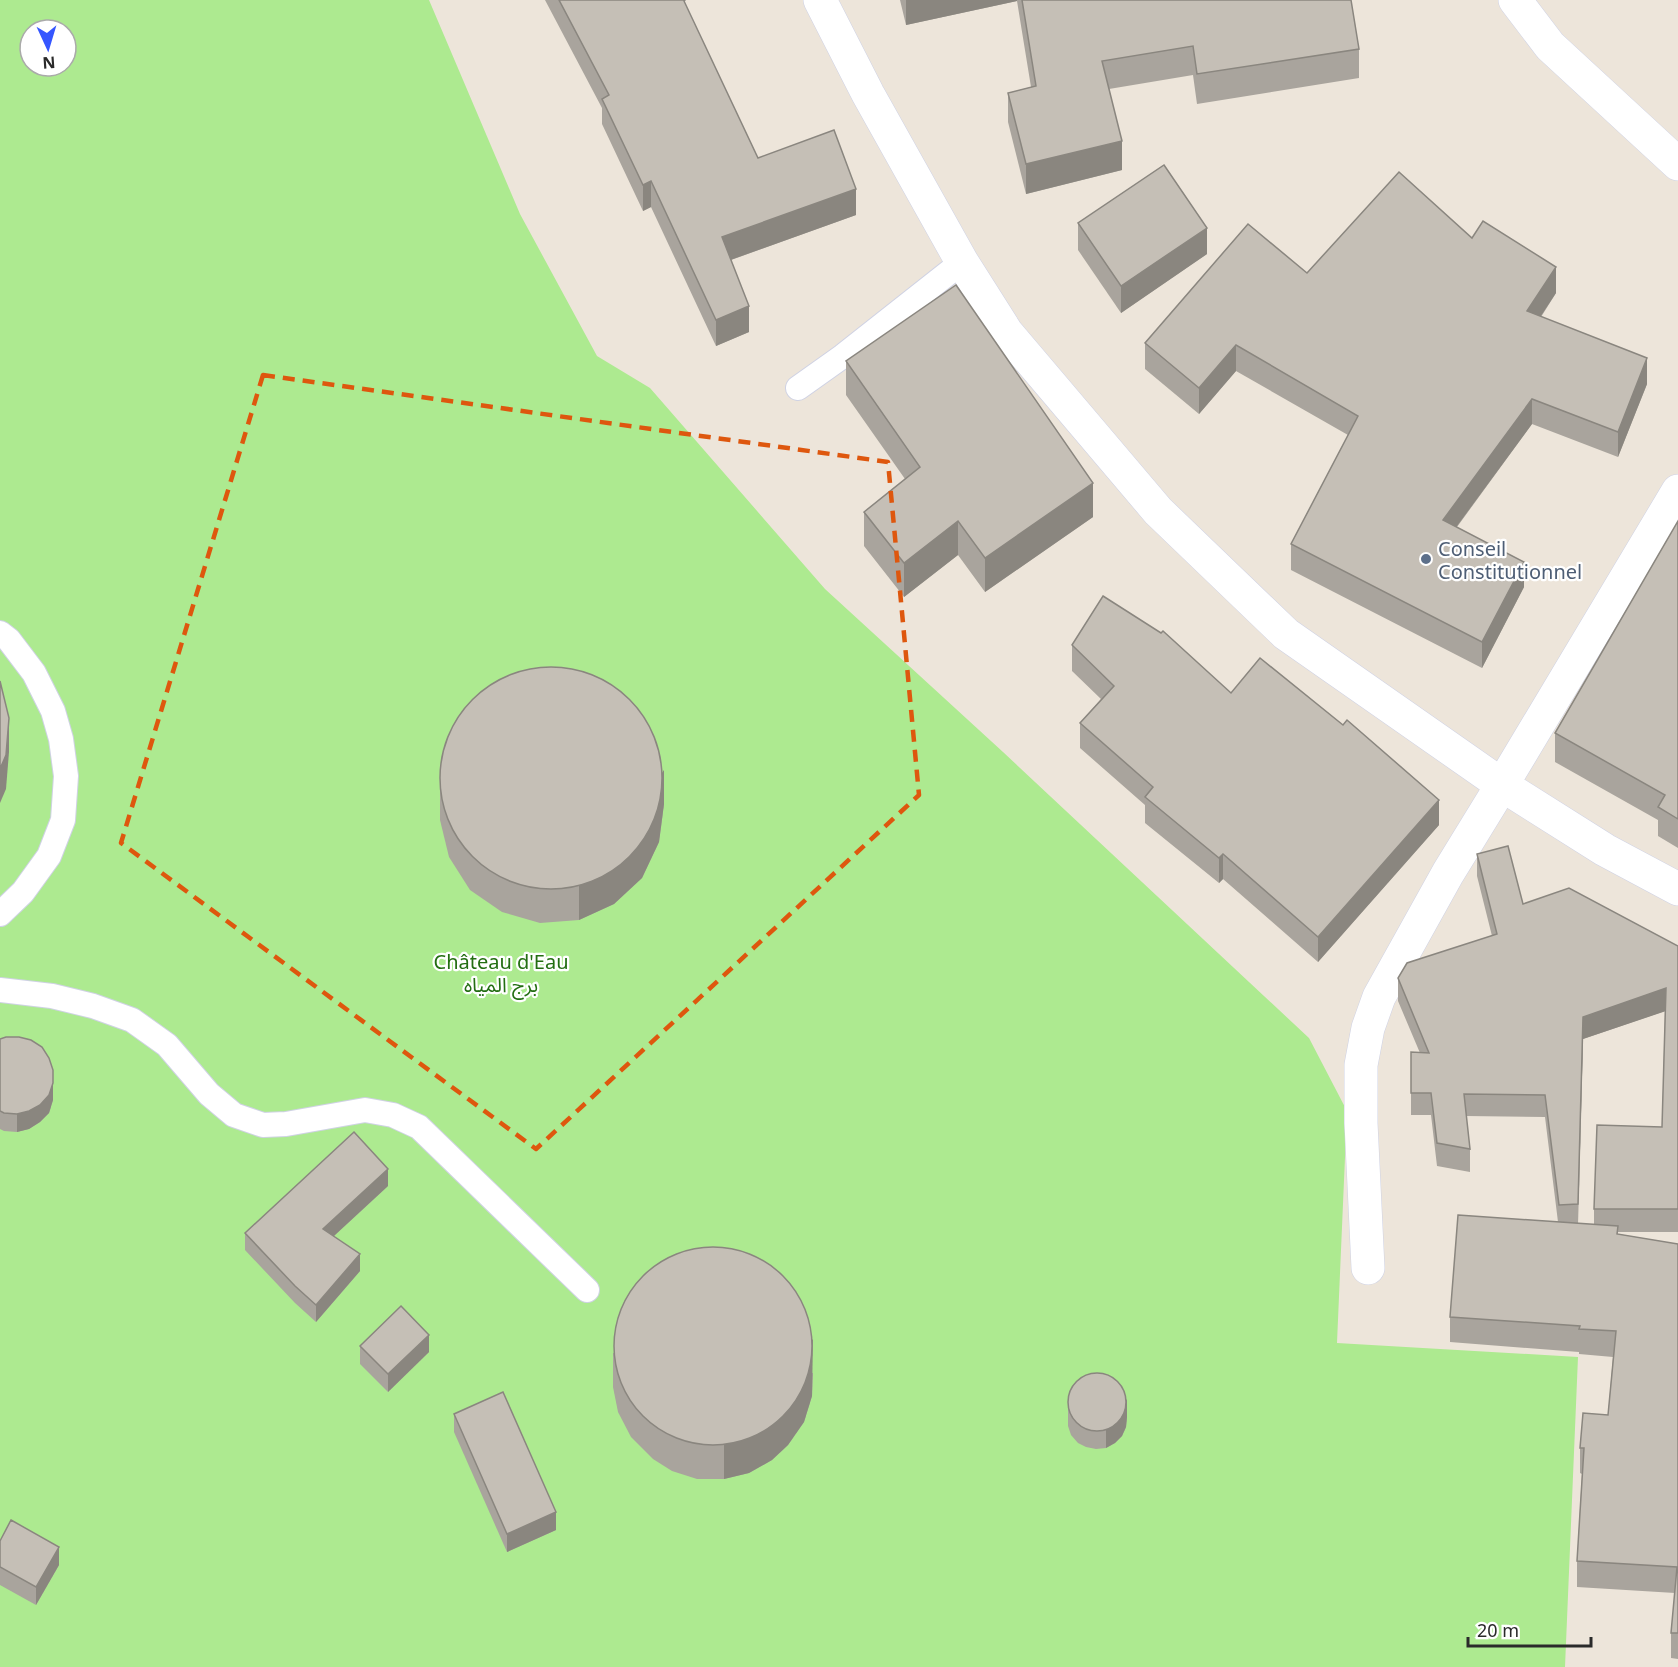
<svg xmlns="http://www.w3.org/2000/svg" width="1678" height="1667" font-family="'Noto Sans','Noto Sans Arabic',sans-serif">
  <rect width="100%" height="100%" fill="#ede5da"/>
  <!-- green -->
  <path fill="#adea90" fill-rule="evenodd" d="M0 0H429L520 214 597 356 650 388 825 589 1003 752 1309 1038 1347 1111 1337 1343 1578 1357 1565 1667H0ZM30 30H66V66H30Z"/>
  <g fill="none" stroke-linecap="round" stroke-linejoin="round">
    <!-- service casing -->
    <g stroke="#cfd2e4" stroke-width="26">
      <g id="service">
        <polyline points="798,388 843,356 962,262"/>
        <polyline points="0,633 9,640 34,673 53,711 61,739 66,776 63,820 49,856 23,892 0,914"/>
        <polyline points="0,990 52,996 93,1006 132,1020 167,1045 209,1094 234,1115 263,1125 286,1124 365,1110 393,1115 419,1127 587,1290"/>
      </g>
    </g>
    <!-- minor casing -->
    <g stroke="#cfd2e4" stroke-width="34">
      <polyline id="minor" points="820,0 868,94 962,262 1007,333 1158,511 1286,634 1502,785 1448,873 1379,997 1368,1028 1361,1065 1361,1123 1368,1268"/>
    </g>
    <!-- tertiary casing -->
    <g stroke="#cfd2e4" stroke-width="34">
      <g id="tertiary">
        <polyline points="1515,0 1550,46 1678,164"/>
        <polyline points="1678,491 1502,785 1605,850 1678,889"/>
      </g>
    </g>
    <!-- service -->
    <use href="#service" stroke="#fff" stroke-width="24"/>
    <!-- minor -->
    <use href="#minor" stroke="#fff" stroke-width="33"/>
    <!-- tertiary -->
    <use href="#tertiary" stroke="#fff" stroke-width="33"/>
  </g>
  <!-- wall -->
  <g fill="#a9a49d" fill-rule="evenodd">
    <polygon points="545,0 685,0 685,5 758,158 856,215 731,260 749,332 716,346 651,207 643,211 602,124 602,108"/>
    <polygon points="900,0 1351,0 1359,49 1359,78 1197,104 1193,75 1109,89 1122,170 1026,194 1008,122 1008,93 1031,87 1017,1 906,25"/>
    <polygon points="1078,223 1207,254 1121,313 1078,250"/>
    <polygon points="1472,238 1556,293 1541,317 1647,384 1618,457 1532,424 1457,527 1524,587 1482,668 1291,570 1291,544 1348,435 1236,371 1199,414 1145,369 1145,343 1307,273"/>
    <polygon points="846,361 1093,517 985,592 958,555 904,597 864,546 864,512 905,479 846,395"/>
    <polygon points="1678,521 1678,848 1658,836 1658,820 1555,762 1555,733"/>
    <polygon points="1072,645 1231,693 1439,825 1318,962 1223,879 1219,883 1145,823 1145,805 1080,748 1080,723 1101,699 1072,671"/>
    <polygon points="440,786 664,804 659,842 642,878 614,904 579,920 540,923 502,912 470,890 449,857 440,820"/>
    <path d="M1477 854 1523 904 1678 946V1232H1618V1234L1678 1244V1659L1671 1658V1633L1675 1593 1577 1587V1561L1582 1474 1580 1473V1448L1608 1415 1613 1357 1579 1354V1352L1450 1342V1317L1558 1222 1545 1117 1466 1116 1470 1149V1172L1437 1166 1431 1115H1411V1052L1420 1053 1398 1001V978L1492 936 1477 876ZM1665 1011 1662 1127 1594 1209V1225L1578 1224 1583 1039Z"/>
    <polygon points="0,1039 53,1100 49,1113 40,1122 29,1129 17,1132 4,1131 0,1129"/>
    <polygon points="388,1186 334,1236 360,1271 316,1322 295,1303 245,1250 245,1233"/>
    <polygon points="360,1346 429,1352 388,1392 360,1364"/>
    <polygon points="613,1353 813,1373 812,1396 804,1422 788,1445 772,1460 749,1473 724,1479 697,1479 672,1471 653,1459 631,1437 618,1412 613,1387"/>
    <polygon points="1068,1399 1127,1417 1126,1427 1122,1436 1115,1443 1106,1448 1096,1449 1086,1447 1078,1443 1071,1435 1068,1426"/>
    <polygon points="454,1414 556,1530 507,1552 454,1432"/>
    <polygon points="0,1541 59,1565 36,1605 0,1585"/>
  </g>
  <!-- shaded-wall -->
  <g fill="#8a867f">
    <polygon points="906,0 1017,0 1017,1 906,25"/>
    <polygon points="1122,141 1122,170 1026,194 1026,164"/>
    <polygon points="651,181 651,207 643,211 643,185"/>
    <polygon points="856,189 856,215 722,263 722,237"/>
    <polygon points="1207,228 1207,254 1121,313 1121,286"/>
    <polygon points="1556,267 1556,293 1527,337 1527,311"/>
    <polygon points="749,306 749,332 716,346 716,320"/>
    <polygon points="1236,345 1236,371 1199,414 1199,388"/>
    <polygon points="1647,358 1647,384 1618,457 1618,432"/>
    <polygon points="1532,399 1532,424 1443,545 1443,520"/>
    <polygon points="1093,483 1093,517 985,592 985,558"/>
    <polygon points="958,521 958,555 904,597 904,563"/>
    <polygon points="1524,562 1524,587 1482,668 1482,642"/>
    <polygon points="9,718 9,752 6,789 0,803 0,769"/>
    <polygon points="664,770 664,804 659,842 642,878 614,904 579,920 579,886"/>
    <polygon points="1439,800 1439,825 1318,962 1318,937"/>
    <polygon points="1223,854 1223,879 1219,883 1219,858"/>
    <polygon points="1666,988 1666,1011 1583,1039 1578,1226 1583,1017"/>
    <polygon points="53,1070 53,1100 49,1113 40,1122 29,1129 17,1132 17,1114"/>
    <polygon points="388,1169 388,1186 323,1246 323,1229"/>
    <polygon points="360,1254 360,1271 316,1322 316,1305"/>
    <polygon points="429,1335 429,1352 388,1392 388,1374"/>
    <polygon points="813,1339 812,1396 804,1422 788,1445 772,1460 749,1473 724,1479 724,1445"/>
    <polygon points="1127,1399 1127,1417 1126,1427 1122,1436 1115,1443 1106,1448 1106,1430"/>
    <polygon points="556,1512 556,1530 507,1552 507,1534"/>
    <polygon points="59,1547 59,1565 36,1605 36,1587"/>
  </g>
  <!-- building -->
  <g fill="#c5bfb6" stroke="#8a867f" stroke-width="1.5">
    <polygon points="559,0 685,0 684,1 758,158 834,130 856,189 722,237 749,306 716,320 651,181 643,185 602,99 609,95"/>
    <polygon points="1022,0 1351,0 1359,49 1197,74 1193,46 1102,61 1122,141 1026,164 1008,93 1036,86"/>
    <polygon points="1164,165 1207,228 1121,286 1078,223"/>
    <polygon points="1399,172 1472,238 1483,221 1556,267 1527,311 1647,358 1618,432 1532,399 1443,520 1524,562 1482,642 1291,544 1358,416 1236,345 1199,388 1145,343 1248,224 1307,273"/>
    <polygon points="956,285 1093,483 985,558 958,521 904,563 864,512 920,467 846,361"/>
    <polygon points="1678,521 1678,819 1658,807 1665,795 1555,733"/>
    <polygon points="1103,596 1161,633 1163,631 1231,693 1260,658 1343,725 1347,720 1439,800 1318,937 1223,854 1219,858 1145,797 1153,787 1080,723 1114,686 1072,645"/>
    <circle cx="551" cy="778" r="111"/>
    <polygon points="0,681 9,718 6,755 0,769"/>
    <polygon points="1508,846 1523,904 1569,888 1678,946 1678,1209 1594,1209 1597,1125 1662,1127 1666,988 1583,1017 1578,1204 1559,1205 1545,1095 1464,1094 1470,1149 1437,1143 1431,1093 1411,1093 1411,1052 1429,1053 1398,978 1407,963 1497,934 1477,854"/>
    <polygon points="6,1037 19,1037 31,1040 42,1047 49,1058 53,1070 53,1083 49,1095 40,1105 29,1111 17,1114 4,1113 0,1111 0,1039"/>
    <polygon points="354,1132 388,1169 323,1229 360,1254 316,1305 295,1286 245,1233"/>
    <polygon points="1458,1215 1618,1226 1617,1234 1678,1244 1678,1633 1671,1633 1677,1567 1577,1561 1584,1448 1580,1448 1583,1413 1608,1415 1616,1331 1579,1329 1580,1326 1450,1317"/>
    <circle cx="713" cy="1346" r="99"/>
    <polygon points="401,1306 429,1335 388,1374 360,1346"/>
    <circle cx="1097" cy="1402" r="29"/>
    <polygon points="503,1392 556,1512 507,1534 454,1414"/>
    <polygon points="11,1520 59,1547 36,1587 0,1567 0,1541"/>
  </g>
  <!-- marked area -->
  <path fill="none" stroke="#de570e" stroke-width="4.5" stroke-dasharray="12 8" stroke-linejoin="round" d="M263 375 888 462 919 795 536 1149 121 843Z"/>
  <!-- markers -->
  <circle fill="#5c6f8a" stroke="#fff" stroke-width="2" cx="1426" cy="559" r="6"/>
  <g text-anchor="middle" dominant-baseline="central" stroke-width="4.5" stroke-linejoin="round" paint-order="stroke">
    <!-- service labels -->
    <g font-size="20" fill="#4e5e75" stroke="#fff" text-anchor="start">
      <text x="1438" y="548">Conseil<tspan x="1438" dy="23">Constitutionnel</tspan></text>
    </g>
    <!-- park labels -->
    <g font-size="20" fill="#236e12" stroke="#fff">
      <text x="501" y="961">Château d'Eau<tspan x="501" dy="23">برج المياه</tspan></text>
    </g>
  </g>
  <!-- north arrow -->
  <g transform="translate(48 48) rotate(176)"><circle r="28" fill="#ffffff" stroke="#aaaaaa" stroke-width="1.5"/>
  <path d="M0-4.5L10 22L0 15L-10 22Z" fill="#3556ff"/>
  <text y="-9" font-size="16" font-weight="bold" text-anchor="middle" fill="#2a2a2a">N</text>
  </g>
  <!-- scale -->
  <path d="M1468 1637v9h123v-9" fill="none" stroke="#2a2a2a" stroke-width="3"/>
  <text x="1477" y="1637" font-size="18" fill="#2a2a2a" stroke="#ffffff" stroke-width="4.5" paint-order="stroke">20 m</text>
</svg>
